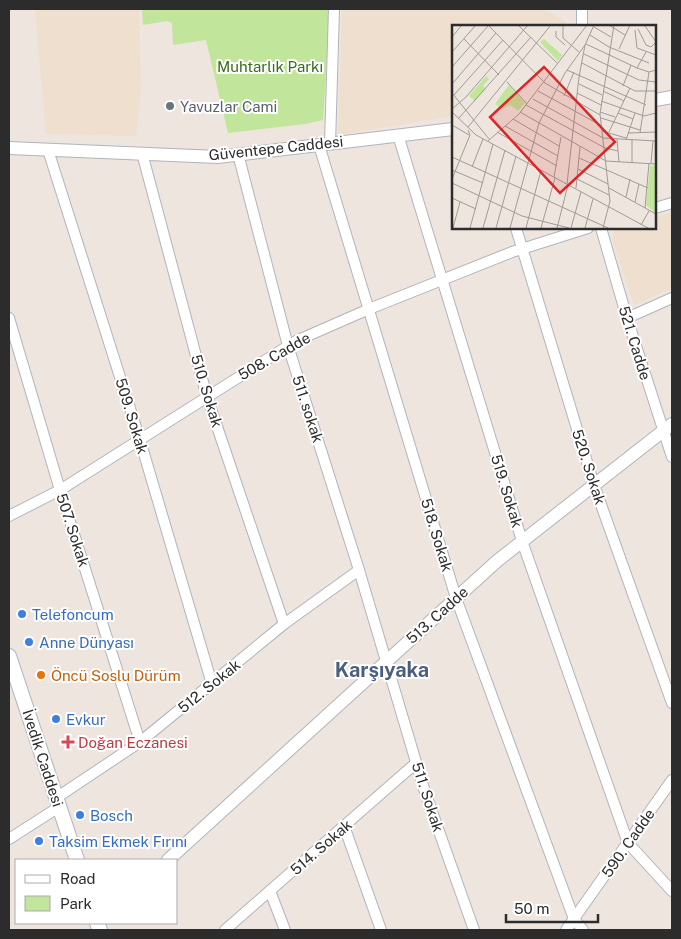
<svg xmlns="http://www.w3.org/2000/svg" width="681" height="939" font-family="'Public Sans',sans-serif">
  <rect width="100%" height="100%" fill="#eee5df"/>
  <!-- education -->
  <g fill="#efdfce">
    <polygon points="35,9 139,9 141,88 136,136 46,134"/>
    <polygon points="342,9 544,9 566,22 566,26 453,26 453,116 338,135"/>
    <polygon points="672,212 672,288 634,305 612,239 615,229 622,228 655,228 655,218"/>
  </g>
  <!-- green -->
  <polygon fill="#c1e59b" points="142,9 330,9 323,120 305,124 228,133 206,40 173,45 172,23 167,21 143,25"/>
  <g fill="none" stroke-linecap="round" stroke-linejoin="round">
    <!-- minor casing -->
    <g stroke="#afb4bc" stroke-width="12">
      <g id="minor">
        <polyline points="582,9 582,26"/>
        <polyline points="398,135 522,541 628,843 672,891"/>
        <polyline points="330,144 334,9"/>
        <polyline points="319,145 456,598 574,919 583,930"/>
        <polyline points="48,150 140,440 212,684"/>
        <polyline points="142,153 207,397 284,624"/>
        <polyline points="238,154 288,346 359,570 424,789 474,930"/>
        <polyline points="655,208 672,203"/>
        <polyline points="516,228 594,485 672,703"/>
        <polyline points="601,228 627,318 672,457"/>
        <polyline points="9,318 60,490 140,742"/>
        <polyline points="627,318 672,298"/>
        <polyline points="9,516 60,490 296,341 369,309 512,252 588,228"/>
        <polyline points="56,798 140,742 284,624 359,570"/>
        <polyline points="344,826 381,930"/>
        <polyline points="9,839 59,807"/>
        <polyline points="270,891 285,930"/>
        <polyline points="225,930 416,763"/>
        <polyline points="566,930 672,780"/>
      </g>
    </g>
    <!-- tertiary casing -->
    <g stroke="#afb4bc" stroke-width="14">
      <g id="tertiary">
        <polyline points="655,100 672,97"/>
        <polyline points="9,148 218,157 453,129"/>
        <polyline points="168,860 497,561 672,424"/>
      </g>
    </g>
    <!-- secondary casing -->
    <g stroke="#afb4bc" stroke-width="16">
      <g id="secondary">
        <polyline points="9,656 77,860"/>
        <polyline points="97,923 100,930"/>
      </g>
    </g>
    <!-- minor -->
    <use href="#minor" stroke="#fff" stroke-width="10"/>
    <!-- tertiary -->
    <use href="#tertiary" stroke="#fff" stroke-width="12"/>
    <!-- secondary -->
    <use href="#secondary" stroke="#fff" stroke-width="14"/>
  </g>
  <!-- markers -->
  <circle fill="#6b7280" stroke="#fff" stroke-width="2" cx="170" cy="106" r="5"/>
  <g fill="#3f7fe0" stroke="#fff" stroke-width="2">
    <circle cx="22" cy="614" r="5"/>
    <circle cx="29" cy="642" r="5"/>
    <circle cx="56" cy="719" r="5"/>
    <circle cx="80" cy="815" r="5"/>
    <circle cx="39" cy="841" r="5"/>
  </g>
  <circle fill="#e8710a" stroke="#fff" stroke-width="2" cx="41" cy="675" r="5"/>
  <path fill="#e0444e" stroke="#fff" stroke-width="2" d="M65.5 734.5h5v5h5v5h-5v5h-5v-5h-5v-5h5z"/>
  <g text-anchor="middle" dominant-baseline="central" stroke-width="4" stroke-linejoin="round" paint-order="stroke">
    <!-- park labels -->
    <g font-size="15" fill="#3a6c1a" stroke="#fff">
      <text x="270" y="66">Muhtarlık Parkı</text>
    </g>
    <!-- worship labels -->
    <g font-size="15" fill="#5b616d" stroke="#fff" text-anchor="start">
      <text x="180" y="106">Yavuzlar Cami</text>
    </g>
    <!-- street labels -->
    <g font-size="15" fill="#2c2c2c" stroke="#fff">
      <text transform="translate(276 148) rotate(-6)">Güventepe Caddesi</text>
      <text transform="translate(635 343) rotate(73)">521. Cadde</text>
      <text transform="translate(274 356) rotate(-30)">508. Cadde</text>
      <text transform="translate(207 391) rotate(73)">510. Sokak</text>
      <text transform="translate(308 409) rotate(72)">511. sokak</text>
      <text transform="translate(132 416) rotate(73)">509. Sokak</text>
      <text transform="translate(589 467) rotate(72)">520. Sokak</text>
      <text transform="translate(507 491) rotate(73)">519. Sokak</text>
      <text transform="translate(73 530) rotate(72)">507. Sokak</text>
      <text transform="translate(437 535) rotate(73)">518. Sokak</text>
      <text transform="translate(437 615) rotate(-42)">513. Cadde</text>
      <text transform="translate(209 686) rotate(-39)">512. Sokak</text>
      <text transform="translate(43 758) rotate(72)">İvedik Caddesi</text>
      <text transform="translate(428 797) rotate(72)">511. Sokak</text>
      <text transform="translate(628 843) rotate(-55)">590. Cadde</text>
      <text transform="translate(321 847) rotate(-41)">514. Sokak</text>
    </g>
    <!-- shop labels -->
    <g font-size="15" fill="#366cbe" stroke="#fff" text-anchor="start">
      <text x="32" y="614">Telefoncum</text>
      <text x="39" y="642">Anne Dünyası</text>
      <text x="66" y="719">Evkur</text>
      <text x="90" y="815">Bosch</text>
      <text x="49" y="841">Taksim Ekmek Fırını</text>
    </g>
    <!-- food labels -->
    <g font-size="15" fill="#c56008" stroke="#fff" text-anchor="start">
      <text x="51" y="675">Öncü Soslu Dürüm</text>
    </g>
    <!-- health labels -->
    <g font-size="15" fill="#be3a42" stroke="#fff" text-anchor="start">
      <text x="78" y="742">Doğan Eczanesi</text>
    </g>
    <!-- district labels -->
    <g font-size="20" font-weight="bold" fill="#4c5e7e" stroke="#fff">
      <text x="382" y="670">Karşıyaka</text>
    </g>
  </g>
  <!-- overview -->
  <g transform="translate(452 25)">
    <rect width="204" height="204" fill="#eee5df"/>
    <path d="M92 14 110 30 106 36 88 17ZM34 51 37 54 31 61 34 64 23 76 17 71ZM57 60 73 78 66 86 58 80 51 84 43 79ZM204 140V188L194 180 198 141Z" fill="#c1e59b"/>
    <path fill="none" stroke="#a09b97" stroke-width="1" d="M36 0 93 58 148 90M66 0 106 39M111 0V13L127 27M157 0 173 10M193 1 204 17M142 2 159 12M186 4 194 20 199 22 204 17M183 5 185 23 204 30M104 6V12L113 20M138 10 157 22 197 38M0 12 10 0M12 14 47 50M134 19 185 43 197 47 204 45M167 24 178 0M0 27 24 0M132 29 187 55 204 57M130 38 183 66H204M0 42 36 1M185 43 194 27M115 45 194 80M55 57 75 79M0 59 44 8M127 59 150 70M171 61 179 40M86 66 150 101M151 66 172 76M0 68 37 114M125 68 149 80M2 70 51 15M112 71 122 47M81 74 151 113 204 116M149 76 192 91 204 88M74 80 153 123 166 126M0 84 14 72 76 0M0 87 24 110 196 203M68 87 154 136 204 139M148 87 163 92M166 88 181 94M7 93 79 12M149 93 188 105M61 94 107 121M0 100 17 110M53 101 106 131M16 102 99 0M150 106 174 113M45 107 105 141M157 107 178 63M176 108 204 107M188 108 197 47M165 114 167 137M174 115 183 88M36 116 67 89 135 0M0 132 156 203M127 133 196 163M180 138V115M199 138 201 116M20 142 31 114M126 144 156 159M0 145 31 158M102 152 109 112M0 154 18 110 16 105M125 154 157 170M0 158 70 191 117 203M115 159 127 52 133 20 142 0M124 163 128 122M157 163 204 189M174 172 178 154M0 173 24 184M183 177 187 159M193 183 197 138M189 200 197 186M1 203 8 177M18 203 41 119M31 203 53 125M44 203 64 131M58 203 87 98 113 48 133 20M74 203 89 145M89 203 103 153M105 203 116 160M119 203 129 167M133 203 141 174M151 203 158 176 148 89 162 0"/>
    <path fill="#d62828" fill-opacity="0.15" stroke="#d62828" stroke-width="2.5" d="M92 42 163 117 108 168 38 92Z"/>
    <rect width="204" height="204" fill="none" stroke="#2c2c2c" stroke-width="2.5"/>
  </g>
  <!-- border -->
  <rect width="681" height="939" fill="none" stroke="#2c2c2c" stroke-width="20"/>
  <!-- legend -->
  <rect x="15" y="859" width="162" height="65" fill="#ffffff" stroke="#ababab"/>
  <rect x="25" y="875" width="25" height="8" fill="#ffffff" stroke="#ababab"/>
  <text x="60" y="884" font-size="15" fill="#2c2c2c">Road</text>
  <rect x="25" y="896" width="25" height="15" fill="#c1e59b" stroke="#ababab"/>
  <text x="60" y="909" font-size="15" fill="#2c2c2c">Park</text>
  <!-- scale -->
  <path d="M506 914v8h92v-8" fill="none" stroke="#2c2c2c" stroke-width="2.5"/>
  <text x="514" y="914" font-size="15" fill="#2c2c2c" stroke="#ffffff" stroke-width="4" paint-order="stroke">50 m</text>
</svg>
